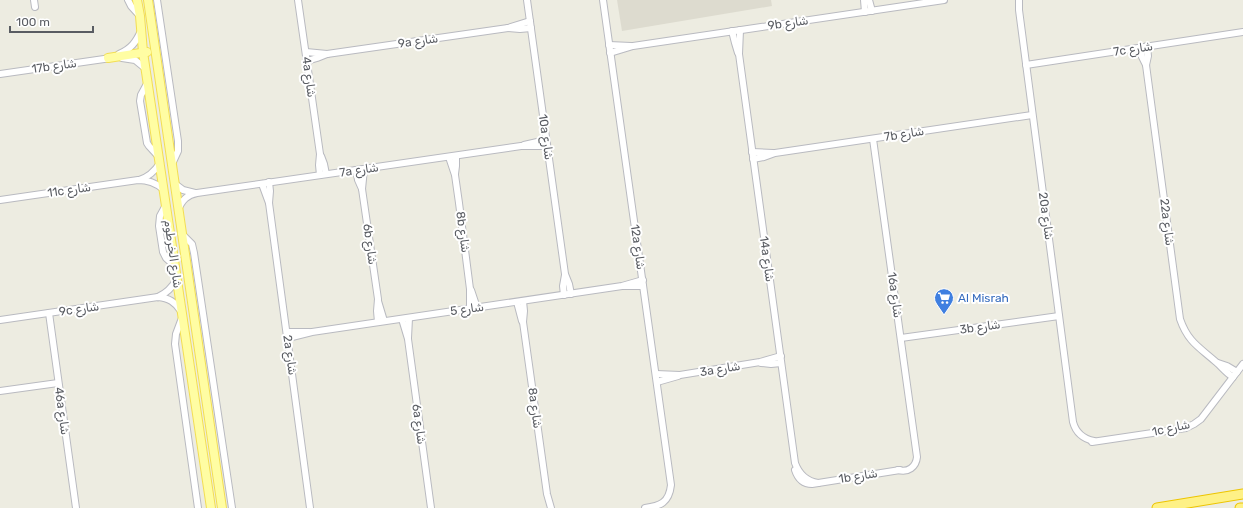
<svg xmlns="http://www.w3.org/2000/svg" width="1243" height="508" font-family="Rubik,Vazirmatn,sans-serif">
  <rect width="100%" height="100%" fill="#edece1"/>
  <!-- education -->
  <polygon fill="#dddbcf" points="617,0 771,0 772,6 622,31"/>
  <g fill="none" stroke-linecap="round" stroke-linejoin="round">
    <!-- minor casing -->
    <g stroke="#b9bac0" stroke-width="8">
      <g id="minor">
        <polyline points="34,0 35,7"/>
        <polyline points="128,0 131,6 140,16"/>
        <polyline points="157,0 178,141 178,151 172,164"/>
        <polyline points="298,0 320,154 319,165 320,175"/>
        <polyline points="527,0 565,274 569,284 571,294"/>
        <path d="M603 0 671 485C669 503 660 506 645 508"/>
        <polyline points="864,0 865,12"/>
        <polyline points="869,0 872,11"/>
        <path d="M1019 0V10L1073 422C1076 433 1084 439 1094 441"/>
        <polyline points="508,28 520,29 531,28"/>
        <path d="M740 30 739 54 795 463C799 474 806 481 818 483"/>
        <polyline points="732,31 735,43 738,53"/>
        <polyline points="609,45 631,46"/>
        <path d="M1147 46 1148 56 1146 65 1180 319C1188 342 1199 347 1216 362 1222 367 1226 373 1233 377"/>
        <polyline points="1141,47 1142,57 1146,65"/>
        <polyline points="306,52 327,54"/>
        <polyline points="610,53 633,46 944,0"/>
        <path d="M119 54C131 49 136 42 141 31"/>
        <polyline points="122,58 135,60 146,69"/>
        <polyline points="307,61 317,58 327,54 508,28 530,21"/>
        <polyline points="1026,65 1243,32"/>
        <polyline points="0,74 111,58"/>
        <polyline points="148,82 141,95 140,101 147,143 149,146 159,157"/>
        <path d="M873 139 917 457C916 467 908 473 898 470"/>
        <polyline points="524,145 546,140"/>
        <polyline points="752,152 773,153"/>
        <polyline points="321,156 324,164 326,174"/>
        <polyline points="449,157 455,175 459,203 470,289 470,309"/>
        <polyline points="753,159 764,157 775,153 1032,115"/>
        <polyline points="364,169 362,189 378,299 377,311 378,322"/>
        <polyline points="356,170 358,180 362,189"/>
        <polyline points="455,174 456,166 456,156"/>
        <path d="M139 180C149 177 155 171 160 163"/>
        <polyline points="269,182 270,191 269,203 310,508"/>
        <polyline points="175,184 183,190 195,193"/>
        <polyline points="262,184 269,203"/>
        <path d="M0 200 138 180C148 180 156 183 163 189"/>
        <polyline points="166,205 160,216 159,226 163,252 166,258 175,266"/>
        <path d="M178 210C182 200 187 195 197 193L521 146H547"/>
        <polyline points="181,233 192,244 194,253 232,508"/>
        <polyline points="623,286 643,286"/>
        <polyline points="471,290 477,308"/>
        <polyline points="564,295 563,286 565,275"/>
        <path d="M158 297C167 293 172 288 177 279"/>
        <polyline points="378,301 384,321"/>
        <polyline points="523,301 524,311 523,322 547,494 551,508"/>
        <polyline points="517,302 522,321"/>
        <polyline points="49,313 76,508"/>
        <polyline points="182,318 176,334 175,344 198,508"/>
        <polyline points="402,319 408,339 431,508"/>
        <path d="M0 320 158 297C169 298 175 302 181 311"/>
        <polyline points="287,332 309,332"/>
        <polyline points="288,338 312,332 622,286 643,280"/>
        <polyline points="408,338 409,318"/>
        <polyline points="901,338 1059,316"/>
        <polyline points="761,363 771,364 781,363"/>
        <polyline points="1218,363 1227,366 1237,372"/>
        <polyline points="656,374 680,375 760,362 781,356"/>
        <polyline points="657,382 678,376"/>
        <polyline points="0,391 58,383"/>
        <polyline points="1092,442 1186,428 1194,424 1201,419 1243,364"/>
        <path d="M795 470C798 479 803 484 812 484L900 470"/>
      </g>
    </g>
    <!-- major casing -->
    <g stroke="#f3de53" stroke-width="10">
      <g id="major">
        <polyline points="137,0 140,16 143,52 211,508"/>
        <polyline points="148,0 222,508"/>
        <polyline points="108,58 147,52"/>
      </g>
    </g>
    <!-- highway casing -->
    <g stroke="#edc500" stroke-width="11">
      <g id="highway">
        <polyline points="1157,508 1243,494"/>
        <polyline points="1240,508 1243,508"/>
      </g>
    </g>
    <!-- minor -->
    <use href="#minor" stroke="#fff" stroke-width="6"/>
    <!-- major -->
    <use href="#major" stroke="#fffda3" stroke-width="8"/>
    <!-- highway -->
    <use href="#highway" stroke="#fef186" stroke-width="9"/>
  </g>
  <!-- icons -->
  <defs>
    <g id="supermarket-pin" transform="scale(1)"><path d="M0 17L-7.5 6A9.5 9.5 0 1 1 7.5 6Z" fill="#3f7fe0" stroke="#fff"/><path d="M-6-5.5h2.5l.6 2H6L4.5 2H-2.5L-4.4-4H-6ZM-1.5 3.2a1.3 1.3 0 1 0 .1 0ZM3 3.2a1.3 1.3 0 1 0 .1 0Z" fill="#fff"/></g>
  </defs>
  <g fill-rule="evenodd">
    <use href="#supermarket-pin" x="944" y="298"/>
  </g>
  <g text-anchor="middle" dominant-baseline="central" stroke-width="4" stroke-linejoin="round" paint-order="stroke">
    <!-- street labels -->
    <g font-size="12" fill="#595c62" stroke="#fff">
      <text transform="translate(788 23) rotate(-8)">9b شارع</text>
      <text transform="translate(418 41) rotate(-8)">9a شارع</text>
      <text transform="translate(1133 49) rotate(-9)">7c شارع</text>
      <text transform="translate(54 66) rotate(-8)">17b شارع</text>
      <text transform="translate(309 77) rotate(82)">4a شارع</text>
      <text transform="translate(904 134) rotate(-9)">7b شارع</text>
      <text transform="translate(546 137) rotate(82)">10a شارع</text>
      <text transform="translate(359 170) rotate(-8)">7a شارع</text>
      <text transform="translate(69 190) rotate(-8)">11c شارع</text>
      <text transform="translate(1046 216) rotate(82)">20a شارع</text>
      <text transform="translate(1167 222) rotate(83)">22a شارع</text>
      <text transform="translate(463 232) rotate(82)">8b شارع</text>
      <text transform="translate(370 244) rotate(82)">6b شارع</text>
      <text transform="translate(638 247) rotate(82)">12a شارع</text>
      <text transform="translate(173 254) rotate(82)">شارع الخرطوم</text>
      <text transform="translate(767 259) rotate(82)">14a شارع</text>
      <text transform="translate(895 295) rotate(82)">16a شارع</text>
      <text transform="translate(79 309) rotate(-8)">9c شارع</text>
      <text transform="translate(467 309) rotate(-8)">شارع 5</text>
      <text transform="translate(980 327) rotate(-8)">3b شارع</text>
      <text transform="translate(290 355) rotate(82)">2a شارع</text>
      <text transform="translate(720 369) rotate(-9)">3a شارع</text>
      <text transform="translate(535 408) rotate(82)">8a شارع</text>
      <text transform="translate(62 411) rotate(82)">46a شارع</text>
      <text transform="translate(419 424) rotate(82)">6a شارع</text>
      <text transform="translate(1171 428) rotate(-12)">1c شارع</text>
      <text transform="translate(858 476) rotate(-9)">1b شارع</text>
    </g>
    <!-- shop labels -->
    <g font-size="12" fill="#366cbe" stroke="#fff" text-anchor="start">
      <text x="958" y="298">Al Misrah</text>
    </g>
  </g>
  <!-- scale -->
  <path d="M10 26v6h83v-6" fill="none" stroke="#595c62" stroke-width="2"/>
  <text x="16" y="26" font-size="12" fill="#595c62" stroke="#ffffff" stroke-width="3" paint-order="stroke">100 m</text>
</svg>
